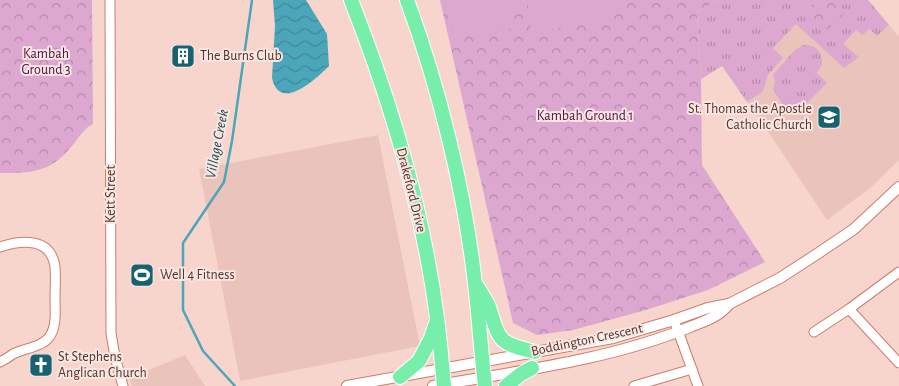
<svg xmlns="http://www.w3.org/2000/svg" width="899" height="386" font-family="'Alegreya Sans',sans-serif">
  <defs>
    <pattern id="grass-tufts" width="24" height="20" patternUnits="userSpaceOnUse" patternTransform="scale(1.25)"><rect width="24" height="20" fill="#dca8d0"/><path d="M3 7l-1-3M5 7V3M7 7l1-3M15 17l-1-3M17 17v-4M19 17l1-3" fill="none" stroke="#b589a9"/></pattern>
    <pattern id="forest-crowns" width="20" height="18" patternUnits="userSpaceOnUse" patternTransform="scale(1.25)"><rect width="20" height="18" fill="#dca8d0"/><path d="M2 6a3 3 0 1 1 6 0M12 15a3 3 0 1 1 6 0" fill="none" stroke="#b589a9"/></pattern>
    <pattern id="water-waves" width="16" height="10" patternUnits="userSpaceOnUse" patternTransform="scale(1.25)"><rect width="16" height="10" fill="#4ba6ba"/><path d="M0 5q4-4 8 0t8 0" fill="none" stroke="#418897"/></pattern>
  </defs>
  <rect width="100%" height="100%" fill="#f8d5cc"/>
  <!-- built -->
  <g fill="#eac4ba">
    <polygon points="718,0 868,0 899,37 899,160 869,189 827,220 769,133 722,66 701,79"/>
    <polygon points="378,135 420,346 240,381 199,169"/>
    <polygon points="185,355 205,386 132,386 129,378"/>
  </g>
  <!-- grass -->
  <g fill="url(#grass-tufts)">
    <polygon points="718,0 868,0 889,25 877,36 870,29 862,35 856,30 843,44 859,57 844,68 796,24 773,48 783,58 768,75 763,91 747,102 722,66 701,79 697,13"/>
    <path d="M803 45C815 44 823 51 822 64L817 73 827 83 803 107 793 112 786 109 773 90 775 82 773 75 794 51Z"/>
  </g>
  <!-- forest -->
  <g fill="url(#forest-crowns)">
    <path d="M0 0H92L93 124C83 129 78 139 71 147 50 173 31 173 0 173Z"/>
    <polygon points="440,0 718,0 697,13 701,79 702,165 765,262 708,290 646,310 573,330 537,335 513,323"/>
    <polygon points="820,0 832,0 845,13 826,31 807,13"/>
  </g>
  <!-- pitch -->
  <g fill="#dca8d0">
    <polygon points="447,0 511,0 515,28 454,38"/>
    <polygon points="527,0 610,0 614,19 532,33"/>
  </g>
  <!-- water -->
  <path fill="url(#water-waves)" d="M273 0H306L327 34 329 66C316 79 280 113 272 78L275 26Z"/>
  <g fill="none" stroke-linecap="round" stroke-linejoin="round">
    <!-- stream -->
    <polyline stroke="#4ba6ba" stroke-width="2.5" points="235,386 203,351 183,310 183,243 224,182 232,141 252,0"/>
    <!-- minor casing -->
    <g stroke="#cc7d69" stroke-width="11">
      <g id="minor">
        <polyline points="110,0 111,333 115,357 123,386"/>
        <path d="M0 247C22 240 51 237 55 267 56 277 55 288 55 298 55 310 57 325 50 336 43 347 25 348 13 354 9 357 4 360 0 362"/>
        <polyline points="849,309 899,363"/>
        <polyline points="674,320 698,386"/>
        <polyline points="814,332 849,309 899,272"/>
        <polyline points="634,386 692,369"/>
      </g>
    </g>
    <!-- tertiary casing -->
    <g stroke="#cc7d69" stroke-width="12">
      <g id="tertiary">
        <polyline points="347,386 613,338 674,320 708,308 729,304 780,278 817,254 854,229 899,187"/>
        <path d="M433 386C519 371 609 360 690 327 705 321 719 317 729 304"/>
      </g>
    </g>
    <!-- trunk casing -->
    <g stroke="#fff" stroke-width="16">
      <g id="trunk">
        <path d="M351 0C391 102 423 209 437 318 440 341 442 363 444 386"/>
        <path d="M407 0C439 87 465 192 475 284 479 318 481 352 485 386"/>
        <path d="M477 286C481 293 486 300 489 307 500 342 498 343 535 352"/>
        <polyline points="400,377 419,361 431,338 436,323"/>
        <polyline points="506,386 521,374 532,368"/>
      </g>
    </g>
    <!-- minor -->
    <use href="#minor" stroke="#fff" stroke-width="9"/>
    <!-- tertiary -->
    <use href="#tertiary" stroke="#fff" stroke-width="10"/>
    <!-- trunk -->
    <use href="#trunk" stroke="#78eeab" stroke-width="14"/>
  </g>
  <!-- icons -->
  <defs>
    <g id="building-square" transform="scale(1.25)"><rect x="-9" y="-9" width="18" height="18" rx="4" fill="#186170" stroke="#f8e6e2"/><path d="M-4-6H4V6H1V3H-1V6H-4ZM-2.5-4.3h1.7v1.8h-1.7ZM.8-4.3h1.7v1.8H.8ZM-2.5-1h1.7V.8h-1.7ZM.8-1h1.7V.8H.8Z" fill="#fff"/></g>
    <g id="school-square" transform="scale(1.25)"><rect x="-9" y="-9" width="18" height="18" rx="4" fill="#186170" stroke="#f8e6e2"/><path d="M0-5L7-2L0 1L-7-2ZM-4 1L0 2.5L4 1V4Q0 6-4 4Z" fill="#fff"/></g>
    <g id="stadium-square" transform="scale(1.25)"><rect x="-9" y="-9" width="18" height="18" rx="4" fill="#186170" stroke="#f8e6e2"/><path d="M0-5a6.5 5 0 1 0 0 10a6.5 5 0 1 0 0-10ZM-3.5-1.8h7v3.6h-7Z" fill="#fff"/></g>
    <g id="church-square" transform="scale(1.25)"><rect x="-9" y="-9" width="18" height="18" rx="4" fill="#186170" stroke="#f8e6e2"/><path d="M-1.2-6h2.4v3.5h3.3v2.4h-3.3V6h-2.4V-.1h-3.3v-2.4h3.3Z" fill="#fff"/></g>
  </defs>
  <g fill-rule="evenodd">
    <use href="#building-square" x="183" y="56"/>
    <use href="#school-square" x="829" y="117"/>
    <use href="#stadium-square" x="142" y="275"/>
    <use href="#church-square" x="41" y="365"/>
  </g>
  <g text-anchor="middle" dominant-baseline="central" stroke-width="4" stroke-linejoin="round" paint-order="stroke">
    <!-- park labels -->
    <g font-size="14" fill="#510d47" stroke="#f8e6e2">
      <text x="46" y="54">Kambah<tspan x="46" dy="16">Ground 3</tspan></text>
      <text x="585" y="116">Kambah Ground 1</text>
    </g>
    <!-- poi labels -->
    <g font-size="14" fill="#55332a" stroke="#f8e6e2" text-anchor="start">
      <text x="200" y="56">The Burns Club</text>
      <text x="812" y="109" text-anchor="end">St. Thomas the Apostle<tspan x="812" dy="16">Catholic Church</tspan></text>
      <text x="160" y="275">Well 4 Fitness</text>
      <text x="58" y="357">St Stephens<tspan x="58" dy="16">Anglican Church</tspan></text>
    </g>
    <!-- street labels -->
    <g font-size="14" fill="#55332a" stroke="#f8e6e2">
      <text transform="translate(411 190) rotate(76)">Drakeford Drive</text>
      <text transform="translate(111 194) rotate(-90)">Kett Street</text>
      <text transform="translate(587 340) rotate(-12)">Boddington Crescent</text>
    </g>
    <!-- water labels -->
    <g font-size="15" font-style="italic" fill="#1e4750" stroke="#f8e6e2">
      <text transform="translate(217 144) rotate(-79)">Village Creek</text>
    </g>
  </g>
</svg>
